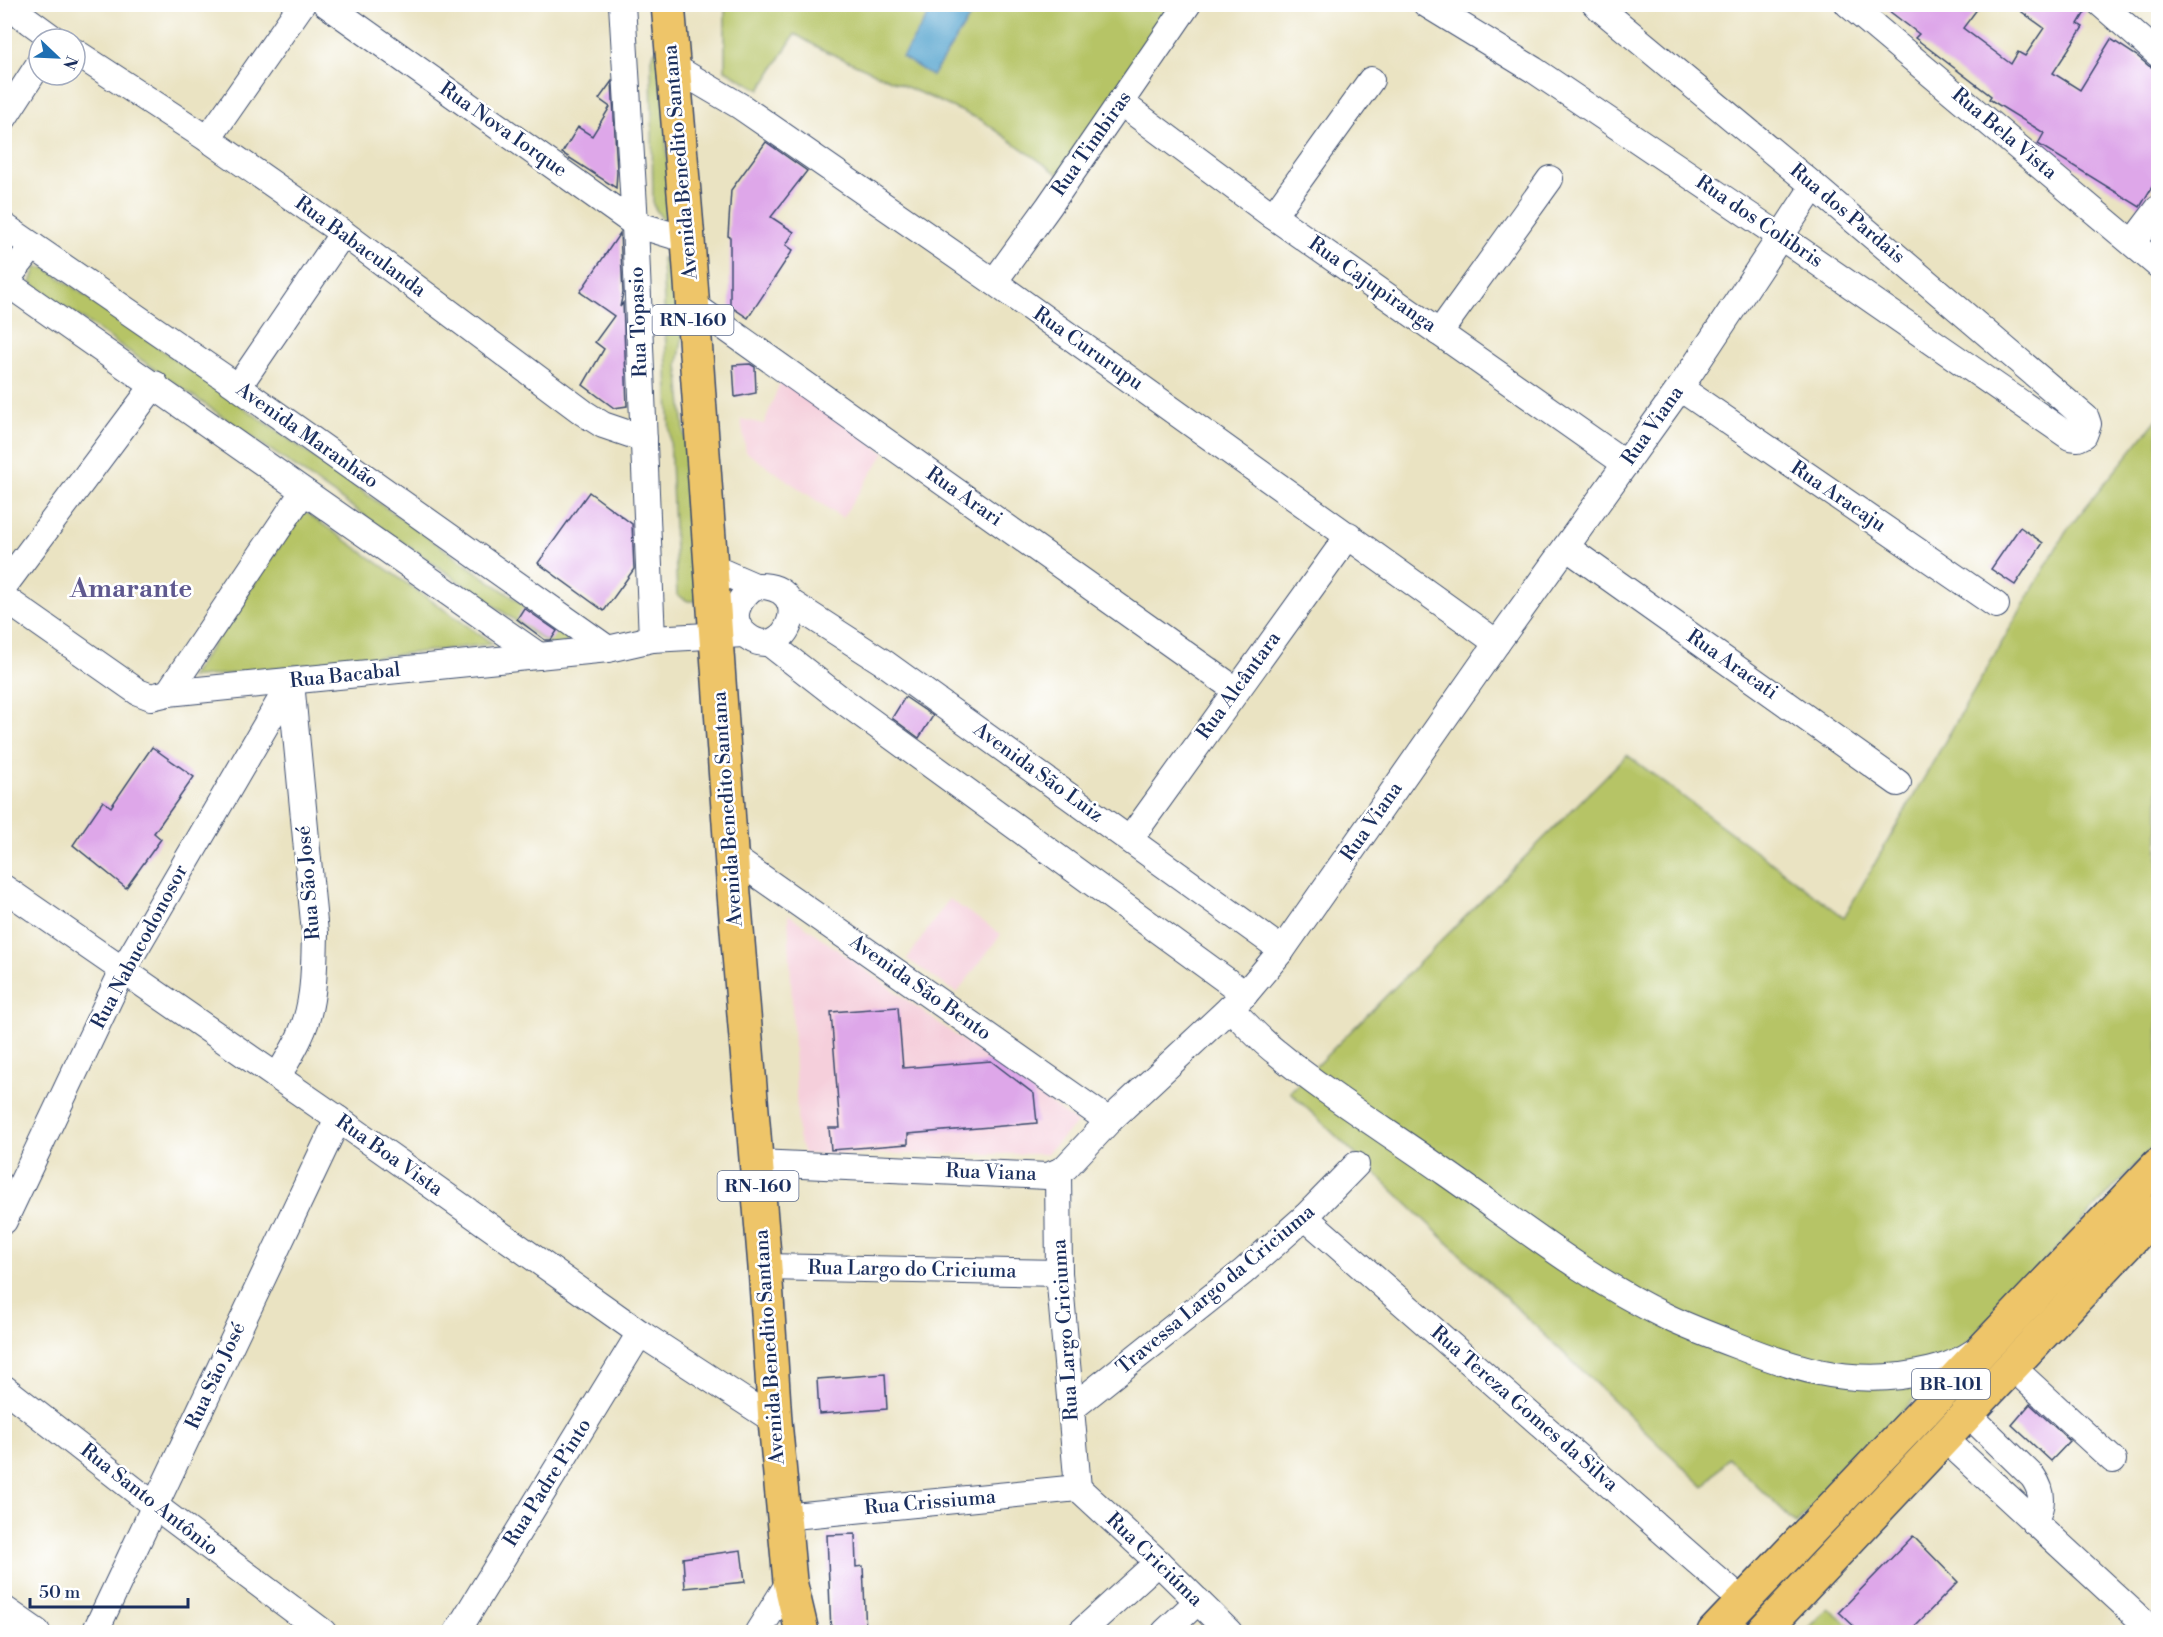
<svg xmlns="http://www.w3.org/2000/svg" width="2163" height="1637" font-family="'Libre Bodoni',serif">
  <rect width="100%" height="100%" fill="#fff"/>
  <filter id="ink" filterUnits="userSpaceOnUse"><feTurbulence type="fractalNoise" baseFrequency=".0167" numOctaves="2"/><feDisplacementMap in="SourceGraphic" scale="12" xChannelSelector="R" yChannelSelector="G"/><feConvolveMatrix kernelMatrix="1 2 1 2 8 2 1 2 1" color-interpolation-filters="sRGB"/></filter>
  <filter id="wash" filterUnits="userSpaceOnUse"><feTurbulence type="fractalNoise" baseFrequency=".008" numOctaves="4" result="noise"/><feDisplacementMap in="SourceGraphic" scale="24" xChannelSelector="R" yChannelSelector="G"/><feGaussianBlur stdDeviation="1.35" result="paint"/><feColorMatrix in="noise" values="0 0 0 0 0 0 0 0 0 0 0 0 0 0 0 0 0 1.4 0 .05"/><feComposite in="paint" operator="in"/></filter>
  <g filter="url(#wash)">
    <rect width="100%" height="100%" fill="#eae3c2"/>
    <!-- built -->
    <g fill="#f5cfdb">
      <polygon points="782,377 885,453 842,518 746,452 741,419 764,424"/>
      <polygon points="949,899 1001,934 957,993 907,959"/>
      <polygon points="788,914 1077,1123 1046,1154 804,1154 798,1137"/>
    </g>
    <!-- green -->
    <g fill="#b6c466" stroke="#687a62" stroke-width="1.5">
      <polygon points="725,5 1182,5 1061,176 981,120 821,49 795,34 760,90 725,70"/>
      <polygon points="662,48 670,222 662,219 653,205 651,58 655,51"/>
      <polygon points="662,258 676,260 687,311 678,364 700,601 688,601 677,595"/>
      <polygon points="36,268 46,268 569,637 564,647 553,647 31,283"/>
      <polygon points="2158,418 2158,1141 1796,1524 1728,1458 1704,1487 1290,1092 1627,755 1844,917 2066,531"/>
      <polygon points="304,511 493,644 190,678"/>
      <polygon points="1828,1608 1858,1632 1805,1632"/>
    </g>
    <!-- water -->
    <polygon fill="#53a3cd" stroke="#376996" stroke-width="1.5" points="935,5 964,5 974,11 932,76 902,57"/>
    <g id="blocks">
      <!-- building -->
      <g fill="#dea7e9">
        <polygon points="1880,4 1981,4 1963,28 2011,64 2018,52 2025,56 2044,28 2011,4 2086,4 2087,9 2078,24 2083,27 2053,73 2080,90 2111,39 2137,56 2149,66 2158,69 2158,177 2140,207 2038,144 2044,133 1989,99 1991,96 1915,38 1919,34"/>
        <polygon points="612,81 617,171 616,188 562,153 578,127 592,136 610,107 599,99"/>
        <polygon points="766,142 807,171 771,217 794,232 786,245 793,250 748,318 730,306 730,237 728,236 731,190"/>
        <polygon points="620,233 623,293 620,307 623,303 627,406 614,408 583,385 604,349 595,342 614,316 580,292"/>
        <polygon points="750,364 755,367 756,393 735,397 733,365"/>
        <polygon points="589,492 632,524 634,569 604,611 538,563"/>
        <polygon points="2020,527 2043,543 2015,585 1991,569"/>
        <polygon points="524,608 557,631 551,640 545,640 517,619"/>
        <polygon points="905,697 933,716 919,738 892,718"/>
        <polygon points="152,747 194,777 154,833 161,839 126,888 73,845 103,801 111,807"/>
        <polygon points="898,1007 903,1068 991,1061 1034,1094 1037,1123 908,1134 908,1144 831,1150 829,1128 840,1128 831,1012"/>
        <polygon points="885,1374 887,1409 819,1414 817,1379"/>
        <polygon points="2030,1404 2070,1441 2051,1461 2012,1425"/>
        <polygon points="855,1534 856,1567 863,1566 866,1632 831,1632 827,1535"/>
        <polygon points="1913,1536 1958,1582 1909,1632 1860,1632 1839,1612"/>
        <polygon points="741,1550 745,1582 685,1588 683,1558"/>
      </g>
    </g>
  </g>
  <g filter="url(#ink)">
    <use href="#blocks" fill-opacity="0" stroke="#3a4a6d" stroke-width="1.5"/>
    <g fill="none" stroke-linecap="round" stroke-linejoin="round">
      <!-- minor casing -->
      <g stroke="#3a4a6d" stroke-width="28">
        <g id="minor">
          <polyline points="6,4 54,39"/>
          <polyline points="326,4 635,224 688,240"/>
          <polyline points="622,4 635,224 652,639"/>
          <polyline points="1426,4 1534,70 1781,237 2070,437 2078,438 2084,435 2088,424 2086,418 1814,186 1595,4"/>
          <polyline points="1848,4 2158,265"/>
          <polyline points="2101,4 2158,54"/>
          <polyline points="75,52 208,139 343,233 584,413 603,425 644,439"/>
          <polyline points="672,66 740,106 994,282 1497,643"/>
          <polyline points="1120,102 1273,216 1626,464"/>
          <polyline points="4,118 39,64"/>
          <polyline points="208,139 302,4"/>
          <polyline points="1273,216 1371,80"/>
          <polyline points="4,226 238,387 608,649"/>
          <polyline points="2133,242 2158,209"/>
          <polyline points="4,281 539,656"/>
          <polyline points="994,282 1049,206 1188,4"/>
          <polyline points="4,283 33,246"/>
          <polyline points="692,304 1236,690"/>
          <polyline points="1439,333 1550,179"/>
          <polyline points="238,387 343,233"/>
          <polyline points="1680,388 1996,605"/>
          <polyline points="1566,547 1898,783"/>
          <polyline points="711,567 755,586"/>
          <polyline points="4,586 155,384"/>
          <path d="M755 586C820 583 786 667 747 636 726 620 738 598 755 586Z"/>
          <polyline points="4,598 138,692 151,697 168,693 608,649 652,639 744,634"/>
          <polyline points="790,602 886,664 1282,950"/>
          <polyline points="769,643 842,700 1245,994"/>
          <polyline points="168,693 303,492"/>
          <polyline points="1130,839 1349,535"/>
          <polyline points="731,856 1109,1121"/>
          <polyline points="4,888 338,1119 640,1333 775,1421"/>
          <path d="M1230 1008C1245 1023 1259 1039 1276 1052 1329 1096 1390 1133 1446 1173 1518 1223 1587 1279 1667 1317 1690 1328 1714 1337 1738 1346 1793 1368 1842 1383 1901 1376 1927 1372 1952 1367 1974 1352"/>
          <path d="M277 1077C285 1064 294 1050 300 1036 315 1005 314 967 315 933L291 682"/>
          <polyline points="757,1163 1047,1176 1058,1172 1066,1167 1109,1121 1245,994 1282,950 1497,643 1680,388 1814,186"/>
          <polyline points="1058,1172 1059,1273 1078,1488"/>
          <polyline points="1305,1217 1743,1602"/>
          <polyline points="4,1221 123,970 291,682"/>
          <polyline points="765,1267 1059,1273"/>
          <polyline points="2012,1367 2113,1460"/>
          <polyline points="4,1388 155,1506 323,1632"/>
          <polyline points="1071,1409 1243,1272 1305,1217 1356,1165"/>
          <path d="M1968 1414 2033 1477C2044 1493 2043 1505 2034 1522"/>
          <polyline points="1945,1439 2154,1632"/>
          <polyline points="1078,1488 1158,1562 1229,1632"/>
          <polyline points="783,1517 1078,1488"/>
          <polyline points="4,1609 37,1632"/>
          <polyline points="95,1632 338,1119"/>
          <polyline points="457,1632 640,1333"/>
          <polyline points="758,1632 790,1581"/>
          <polyline points="1081,1632 1158,1562"/>
          <polyline points="1165,1632 1198,1601"/>
        </g>
      </g>
      <!-- major casing -->
      <g stroke="#3a4a6d" stroke-width="36">
        <polyline id="major" points="668,4 688,240 734,894 765,1267 775,1421 790,1581 802,1632"/>
      </g>
      <!-- highway casing -->
      <g stroke="#3a4a6d" stroke-width="36">
        <g id="highway">
          <polyline points="1714,1632 2158,1165"/>
          <polyline points="1762,1632 2158,1211"/>
        </g>
      </g>
      <!-- minor -->
      <use href="#minor" stroke="#fff" stroke-width="26"/>
      <!-- major -->
      <use href="#major" stroke="#eec569" stroke-width="33"/>
      <!-- highway -->
      <use href="#highway" stroke="#eec569" stroke-width="33"/>
    </g>
  </g>
  <g text-anchor="middle" dominant-baseline="central" stroke-width="5" stroke-linejoin="round" paint-order="stroke">
    <!-- shield labels -->
    <g fill="#fff" stroke="#5f6d8e" stroke-width="1.5">
      <rect x="652.5" y="305" width="81" height="30" rx="4.5"/>
      <rect x="717.5" y="1171" width="81" height="30" rx="4.5"/>
      <rect x="1912" y="1369" width="78" height="30" rx="4.5"/>
    </g>
    <g font-size="18" font-weight="bold" fill="#1b2f5e">
      <text x="693" y="320">RN-160</text>
      <text x="758" y="1186">RN-160</text>
      <text x="1951" y="1384">BR-101</text>
    </g>
    <!-- street labels -->
    <g font-size="20" fill="#1b2f5e" stroke="#fff">
      <text transform="translate(503 130) rotate(35)">Rua Nova Iorque</text>
      <text transform="translate(2004 134) rotate(40)">Rua Bela Vista</text>
      <text transform="translate(1092 144) rotate(-55)">Rua Timbiras</text>
      <text transform="translate(681 162) rotate(-95)">Avenida Benedito Santana</text>
      <text transform="translate(1847 214) rotate(40)">Rua dos Pardais</text>
      <text transform="translate(1759 222) rotate(34)">Rua dos Colibris</text>
      <text transform="translate(360 247) rotate(36)">Rua Babaculanda</text>
      <text transform="translate(1372 285) rotate(35)">Rua Cajupiranga</text>
      <text transform="translate(639 322) rotate(-92)">Rua Topasio</text>
      <text transform="translate(1088 349) rotate(35)">Rua Cururupu</text>
      <text transform="translate(1653 426) rotate(-55)">Rua Viana</text>
      <text transform="translate(307 436) rotate(35)">Avenida Maranhão</text>
      <text transform="translate(964 497) rotate(35)">Rua Arari</text>
      <text transform="translate(1838 497) rotate(34)">Rua Aracaju</text>
      <text transform="translate(1732 665) rotate(35)">Rua Aracati</text>
      <text transform="translate(345 676) rotate(-6)">Rua Bacabal</text>
      <text transform="translate(1239 686) rotate(-54)">Rua Alcântara</text>
      <text transform="translate(1038 773) rotate(36)">Avenida São Luiz</text>
      <text transform="translate(728 809) rotate(-94)">Avenida Benedito Santana</text>
      <text transform="translate(1372 822) rotate(-55)">Rua Viana</text>
      <text transform="translate(309 883) rotate(-95)">Rua São José</text>
      <text transform="translate(140 947) rotate(-62)">Rua Nabucodonosor</text>
      <text transform="translate(920 988) rotate(35)">Avenida São Bento</text>
      <text transform="translate(389 1156) rotate(35)">Rua Boa Vista</text>
      <text transform="translate(991 1173) rotate(2)">Rua Viana</text>
      <text transform="translate(912 1270) rotate(1)">Rua Largo do Criciuma</text>
      <text transform="translate(1216 1290) rotate(-40)">Travessa Largo da Criciuma</text>
      <text transform="translate(1066 1330) rotate(-94)">Rua Largo Criciuma</text>
      <text transform="translate(770 1347) rotate(-94)">Avenida Benedito Santana</text>
      <text transform="translate(216 1376) rotate(-65)">Rua São José</text>
      <text transform="translate(1524 1409) rotate(41)">Rua Tereza Gomes da Silva</text>
      <text transform="translate(548 1483) rotate(-58)">Rua Padre Pinto</text>
      <text transform="translate(149 1500) rotate(38)">Rua Santo Antônio</text>
      <text transform="translate(930 1503) rotate(-5)">Rua Crissiuma</text>
      <text transform="translate(1154 1560) rotate(44)">Rua Criciúma</text>
    </g>
    <!-- district labels -->
    <g font-size="26" font-weight="bold" fill="#5f598f" stroke="#fff">
      <text x="131" y="589">Amarante</text>
    </g>
  </g>
  <!-- margin -->
  <rect width="2163" height="1637" fill="none" stroke="#fff" stroke-width="24"/>
  <!-- north arrow -->
  <g transform="translate(57 57) rotate(113)"><circle r="28" fill="#ffffff" stroke="#a4acbf" stroke-width="1.5"/>
  <path d="M0-4.5L10 22L0 15L-10 22Z" fill="#1f6fb2"/>
  <text y="-9" font-size="16" font-weight="bold" text-anchor="middle" fill="#1b2f5e">N</text>
  </g>
  <!-- scale -->
  <path d="M30 1598v9h158v-9" fill="none" stroke="#1b2f5e" stroke-width="3"/>
  <text x="39" y="1598" font-size="18" fill="#1b2f5e" stroke="#ffffff" stroke-width="4.5" paint-order="stroke">50 m</text>
</svg>
